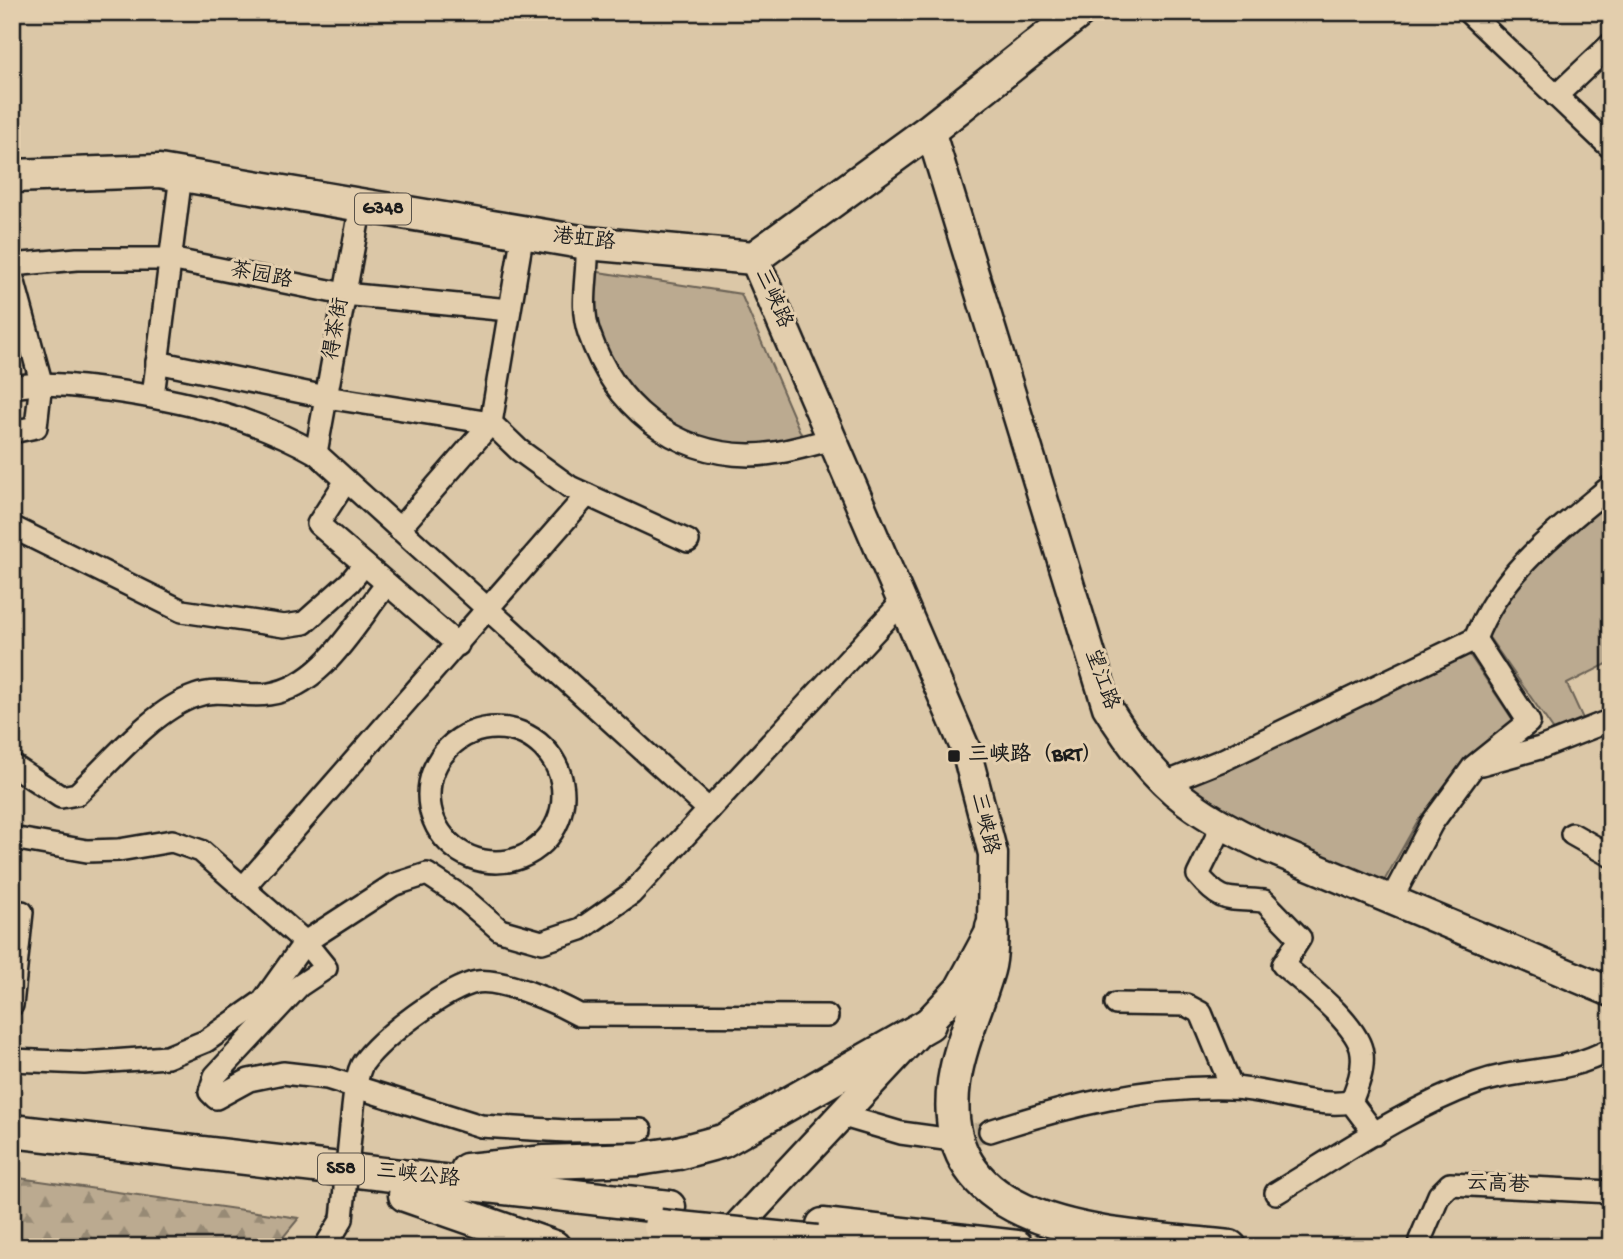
<svg xmlns="http://www.w3.org/2000/svg" width="1623" height="1259" font-family="'Gochi Hand','LXGW WenKai TC',sans-serif">
  <defs>
    <pattern id="forest-firs" width="22" height="20" patternUnits="userSpaceOnUse" patternTransform="scale(1.75)"><rect width="22" height="20" fill="#bbaa90"/><path d="M5 1l3.5 6h-7zM16 11l3.5 6h-7z" fill="#978a75"/></pattern>
  </defs>
  <rect width="100%" height="100%" fill="#dbc7a7"/>
  <filter id="ink" filterUnits="userSpaceOnUse"><feTurbulence type="fractalNoise" baseFrequency=".0143" numOctaves="2"/><feDisplacementMap in="SourceGraphic" scale="14" xChannelSelector="R" yChannelSelector="G"/><feConvolveMatrix kernelMatrix="1 2 1 2 8 2 1 2 1" color-interpolation-filters="sRGB"/></filter>
  <g filter="url(#ink)">
    <!-- forest -->
    <polygon fill="url(#forest-firs)" stroke="#6c6356" stroke-width="2" points="12,1177 299,1218 275,1247 12,1247"/>
    <!-- park -->
    <g fill="#bbaa90" stroke="#6c6356" stroke-width="2">
      <path d="M592 271 741 294 804 441C776 444 746 449 719 445 657 435 611 382 596 324 591 308 593 288 592 271Z"/>
      <path d="M1611 500V662L1567 684 1584 721 1555 732 1488 636C1512 578 1564 540 1611 500Z"/>
      <polygon points="1469,654 1513,720 1464,760 1417,822 1383,883 1179,794 1177,788 1225,771"/>
    </g>
    <g fill="none" stroke-linecap="round" stroke-linejoin="round">
      <!-- minor-tunnel -->
      <polyline stroke="#b5a58b" stroke-width="21" stroke-dasharray="21 10" stroke-linecap="butt" points="945,1139 990,1131"/>
      <!-- minor casing -->
      <g stroke="#1c1c1c" stroke-width="26">
        <g id="minor">
          <polyline points="1468,12 1611,148"/>
          <polyline points="1556,96 1611,44"/>
          <polyline points="523,232 491,423 519,450 570,487 688,541"/>
          <path d="M587 243C589 274 579 303 589 333 614 405 672 454 749 455 778 455 806 446 833 439"/>
          <polyline points="12,265 77,259 170,259 344,294 509,310"/>
          <polyline points="12,275 41,382 36,427 12,432"/>
          <polyline points="157,362 326,397 491,423"/>
          <path d="M12 387C45 381 74 386 108 390 181 400 251 416 316 453L709 810"/>
          <polyline points="153,396 181,175"/>
          <polyline points="316,453 361,205"/>
          <polyline points="346,481 318,524 458,645"/>
          <polyline points="12,527 182,611 284,626 304,623 350,582 363,566"/>
          <polyline points="399,529 491,423"/>
          <path d="M1475 639C1501 572 1557 531 1611 486"/>
          <circle cx="496" cy="795" r="67"/>
          <polyline points="1482,764 1540,748 1611,720"/>
          <path d="M12 765 61 797 77 794C109 764 153 710 195 696 220 687 244 698 269 694 323 686 354 625 386 585"/>
          <polyline points="1163,784 1225,759 1475,639 1529,722 1473,767 1432,823 1391,900"/>
          <path d="M1222 826 1198 875C1224 906 1229 897 1264 901L1300 938 1283 965C1304 983 1360 1026 1362 1054 1364 1070 1357 1087 1351 1102"/>
          <polyline points="1572,834 1611,856"/>
          <polyline points="12,838 87,851 119,850 172,841 201,851 305,942 326,968 299,986 215,1076 210,1092 216,1098 249,1080 283,1073 327,1078 481,1126 566,1131 641,1130"/>
          <polyline points="243,888 587,495"/>
          <polyline points="12,912 22,912 12,1005"/>
          <polyline points="1116,1004 1186,1005 1201,1013 1232,1088"/>
          <polyline points="12,1060 84,1063 167,1057 206,1041 263,1001 305,942 393,885 427,874 462,897 500,930 542,942 581,929 631,894 903,601"/>
          <polyline points="840,1115 901,1133 945,1139"/>
          <path d="M351 1126C353 1111 355 1074 363 1063 382 1037 446 988 477 982 502 978 557 1003 579 1015L827 1016"/>
          <path d="M990 1131C1066 1106 1150 1085 1231 1088 1271 1089 1311 1108 1351 1102L1375 1134"/>
          <path d="M1276 1193C1341 1154 1406 1109 1477 1083 1525 1066 1562 1076 1611 1049"/>
          <polyline points="1420,1240 1439,1195 1450,1184 1611,1192"/>
          <polyline points="325,1247 342,1219"/>
        </g>
      </g>
      <!-- major casing -->
      <g stroke="#1c1c1c" stroke-width="33">
        <g id="major">
          <path d="M930 130 1107 707C1154 784 1187 809 1268 848L1611 992"/>
          <polyline points="719,1246 959,989 992,928 993,854 966,750 754,258"/>
        </g>
      </g>
      <!-- highway casing -->
      <g stroke="#1c1c1c" stroke-width="37">
        <g id="highway">
          <polyline points="12,176 159,171 587,243 754,258 930,130 1079,12"/>
          <path d="M992 928C991 941 992 957 988 970 977 1008 960 1043 954 1082 933 1239 1124 1234 1230 1247"/>
          <polyline points="12,1131 669,1207"/>
          <polyline points="467,1170 545,1162 638,1159 678,1153 723,1141 929,1024"/>
          <polyline points="405,1195 554,1247"/>
          <polyline points="823,1225 1017,1247"/>
        </g>
      </g>
      <!-- minor -->
      <use href="#minor" stroke="#e3cead" stroke-width="21"/>
      <!-- major -->
      <use href="#major" stroke="#e3cead" stroke-width="28"/>
      <!-- highway -->
      <use href="#highway" stroke="#e3cead" stroke-width="32"/>
      <!-- minor-bridge casing -->
      <g stroke="#1c1c1c" stroke-width="26" stroke-linecap="butt">
        <polyline id="minor-bridge" points="342,1219 351,1126"/>
      </g>
      <!-- highway-bridge casing -->
      <g stroke="#1c1c1c" stroke-width="37" stroke-linecap="butt">
        <polyline id="highway-bridge" points="660,1226 817,1242"/>
      </g>
      <!-- minor-bridge -->
      <use href="#minor-bridge" stroke="#e3cead" stroke-width="21"/>
      <!-- highway-bridge -->
      <use href="#highway-bridge" stroke="#e3cead" stroke-width="32"/>
    </g>
  </g>
  <!-- markers -->
  <rect fill="#1c1c1c" stroke="#e3cead" stroke-width="2.5" x="947" y="749" width="14" height="14" rx="3.5"/>
  <g text-anchor="middle" dominant-baseline="central" stroke-width="6" stroke-linejoin="round" paint-order="stroke">
    <!-- shield labels -->
    <g fill="#e3cead" stroke="#585148" stroke-width="2">
      <rect x="355" y="193.5" width="56" height="31" rx="5"/>
      <rect x="318" y="1153.5" width="46" height="31" rx="5"/>
    </g>
    <g font-size="19" font-weight="bold" fill="#1c1c1c">
      <text x="383" y="209">G348</text>
      <text x="341" y="1169">S58</text>
    </g>
    <!-- street labels -->
    <g font-size="21" fill="#1c1c1c" stroke="#e3cead">
      <text transform="translate(584 241) rotate(7)">港虹路</text>
      <text transform="translate(261 277) rotate(11)">茶园路</text>
      <text transform="translate(772 299) rotate(66)">三峡路</text>
      <text transform="translate(338 329) rotate(-80)">得茶街</text>
      <text transform="translate(1100 680) rotate(70)">望江路</text>
      <text transform="translate(983 824) rotate(77)">三峡路</text>
      <text transform="translate(418 1177) rotate(6)">三峡公路</text>
      <text transform="translate(1498 1186) rotate(3)">云高巷</text>
    </g>
    <!-- poi labels -->
    <g font-size="21" font-weight="bold" fill="#1c1c1c" stroke="#e3cead" text-anchor="start">
      <text x="968" y="756">三峡路（BRT）</text>
    </g>
  </g>
  <!-- margin -->
  <rect width="1623" height="1259" fill="none" stroke="#e3cead" stroke-width="42"/>
  <rect x="21" y="21" width="1581" height="1217" fill="none" stroke="#1c1c1c" stroke-width="2.5" filter="url(#ink)"/>
</svg>
